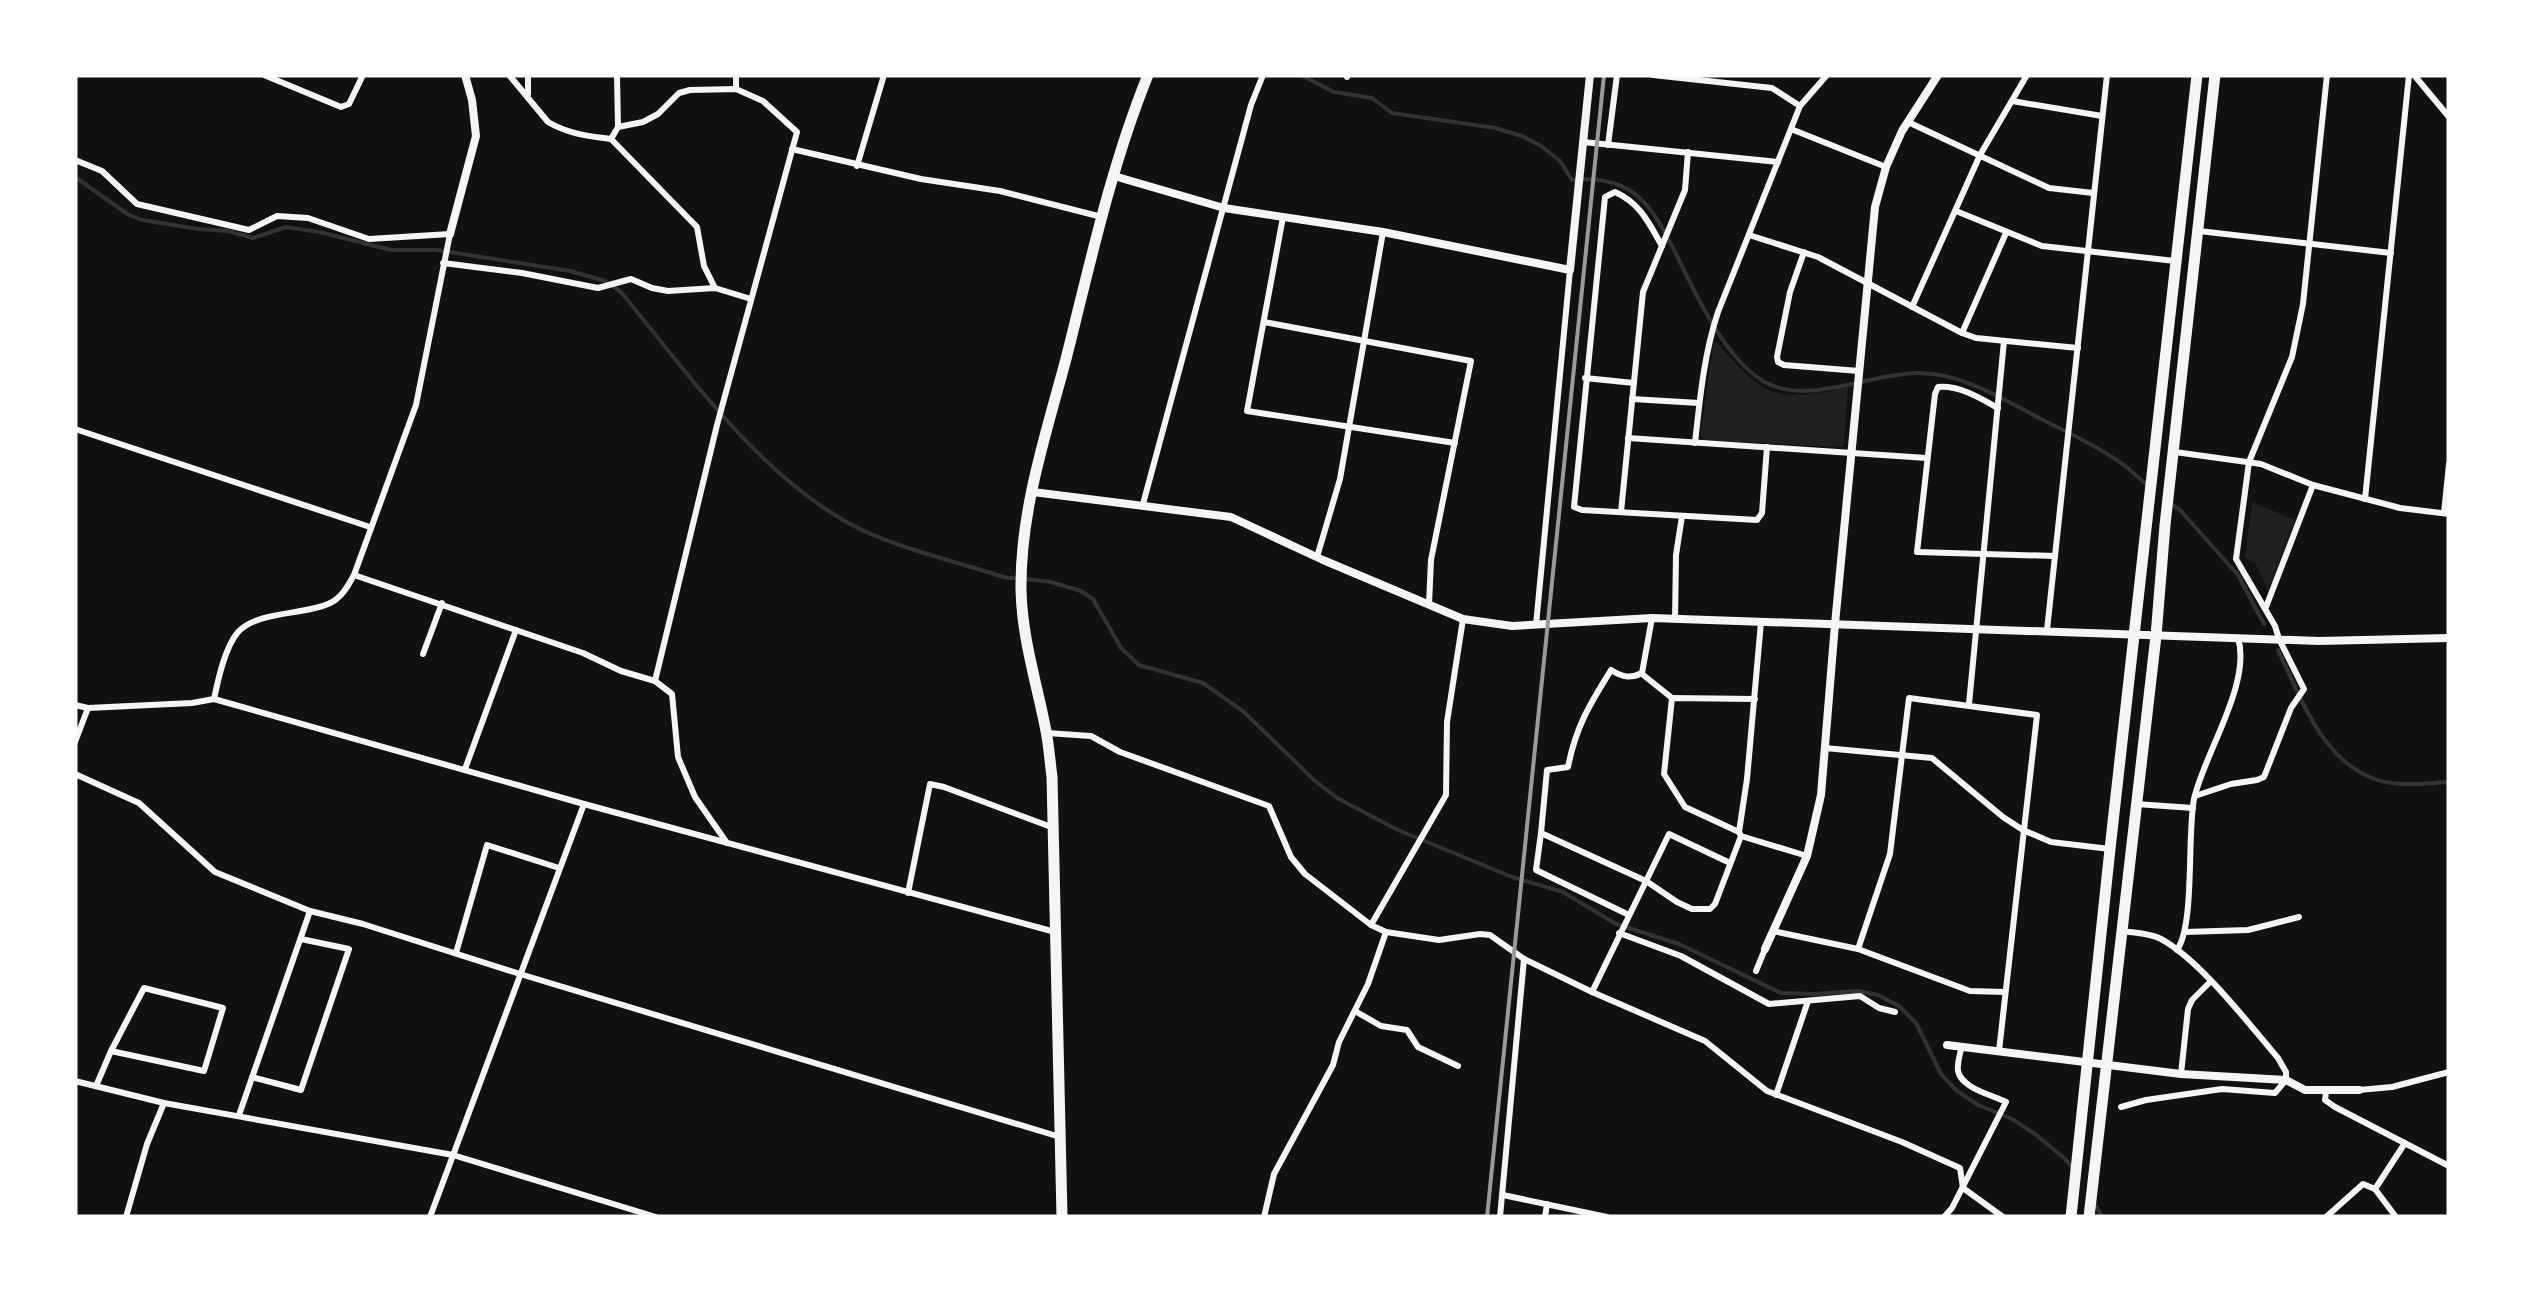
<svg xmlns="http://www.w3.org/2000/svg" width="2524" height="1292" font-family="Poppins,sans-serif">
  <rect width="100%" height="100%" fill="#111"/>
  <!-- green -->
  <g fill="#202020">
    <path d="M1714 340C1765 396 1771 404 1848 387L1844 445 1841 447 1704 440 1700 435Z"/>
    <polygon points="2252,502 2295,520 2268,590 2255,563 2245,557"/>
  </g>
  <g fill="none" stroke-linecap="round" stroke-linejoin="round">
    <!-- stream -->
    <g stroke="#333" stroke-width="4">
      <path d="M1301 75 1334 92 1372 98 1392 113 1495 128 1522 136 1541 146 1560 161 1572 180C1635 174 1653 207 1678 258 1697 297 1725 358 1763 381 1806 407 1871 373 1918 373 1964 373 2006 401 2045 421 2067 432 2091 443 2112 457 2125 464 2136 476 2147 485"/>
      <path d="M75 177 129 215 142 220 198 229 228 231 253 238 286 227 319 232 391 250H437L570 271 605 281 620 291C689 374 763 482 862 530 905 550 961 563 1007 578H1016"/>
      <polyline points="2171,504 2180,510 2238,575 2264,624"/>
      <polyline points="1026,579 1051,582 1081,591 1093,599 1121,648 1139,665 1203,683 1244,712 1314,780 1337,798 1398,830 1512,877 1563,892 1616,924 1679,944 1781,993 1815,994 1858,991 1878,995 1899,1006 1916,1023 1941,1074 1956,1090 1978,1105 2012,1119 2035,1134 2064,1158 2074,1169"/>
      <path d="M2278 650C2300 696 2321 758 2372 778 2395 788 2425 783 2449 782"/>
      <polyline points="2094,1203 2102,1217"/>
    </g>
    <!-- minor -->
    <g stroke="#f5f5f5" stroke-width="6">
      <polyline points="264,75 341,107 349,104 363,75"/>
      <path d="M509 75 548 122C568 134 589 136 611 139L618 127 617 75"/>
      <polyline points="528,75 528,94"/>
      <polyline points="1653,75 1772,88 1800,106"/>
      <polyline points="2414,75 2449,117"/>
      <polyline points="1347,77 1347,75"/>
      <polyline points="736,89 736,75"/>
      <polyline points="2012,101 2102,116"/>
      <polyline points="1908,122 2049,188 2093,193"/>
      <polyline points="618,127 643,122 658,114 679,93 690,90 736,89 763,101 797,132 717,425 655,681"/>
      <polyline points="1791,129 1886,167"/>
      <polyline points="611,139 697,227 704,266 715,288"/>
      <polyline points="1583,142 1778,162"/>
      <polyline points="1608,145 1617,75"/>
      <polyline points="792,149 921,179 1000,191 1102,217"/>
      <path d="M75 160 102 171 137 204 249 230 277 216 308 218 369 239 450 234 416 405 354 575C348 586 341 599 328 604 304 615 257 611 238 632 225 647 218 680 214 699"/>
      <polyline points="857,166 884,75"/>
      <polyline points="1956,211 2042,246 2175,261"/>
      <polyline points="1283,217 1247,411 1455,443"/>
      <polyline points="2199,231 2391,253"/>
      <polyline points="1749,235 1818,257 1962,333 1976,338 2078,348"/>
      <path d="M1662 246C1649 223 1640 203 1615 192L1605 197 1574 507 1582 510 1757 520 1762 513 1767 447"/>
      <polyline points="1804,252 1790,292 1777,357 1778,362 1784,365 1859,371"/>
      <polyline points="443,263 522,273 598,288 631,279 652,288 668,291 715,288 751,299"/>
      <polyline points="1912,307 1980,155 2027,75"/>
      <polyline points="1264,322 1471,361 1431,560 1429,604"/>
      <polyline points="1962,333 2006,233"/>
      <polyline points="1585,378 1634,383"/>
      <polyline points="1632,399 1699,403"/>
      <path d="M1998 408C1980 398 1959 385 1938 387L1935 394 1917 552 2055 556"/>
      <polyline points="75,429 370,527"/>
      <polyline points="1628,438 1927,458"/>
      <path d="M1695 443C1700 398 1704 354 1718 312L1800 106 1827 75"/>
      <polyline points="2175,452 2261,464 2313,485 2400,508 2449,514"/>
      <polyline points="2365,499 2409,75"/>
      <polyline points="1143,504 1251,105 1263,75"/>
      <polyline points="1621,512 1643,292 1685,190 1688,152"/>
      <polyline points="2444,513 2449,464"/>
      <polyline points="1317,557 1340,479 1383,232"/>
      <polyline points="354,575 583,653 621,671 655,681 672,694 678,757 695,797 727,843"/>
      <polyline points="2266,607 2313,485"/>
      <path d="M1652 618 1642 673C1630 679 1622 677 1611 670 1590 704 1576 726 1568 767L1547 770 1541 833 1646 881 1677 902 1692 909H1710L1715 904 1741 836 1739 832 1747 779 1761 622"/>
      <polyline points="1675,619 1676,555 1682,516"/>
      <polyline points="1536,625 1570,270"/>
      <polyline points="2047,630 2107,75"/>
      <polyline points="423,654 442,603"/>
      <polyline points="1642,674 1672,698"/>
      <polyline points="1969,704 2004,341"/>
      <polyline points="75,705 88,708 192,703 214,699 584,804 1055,932"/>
      <polyline points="1047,733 1091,736 1120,752 1269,806 1291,857 1305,874 1371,925 1386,932 1439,940 1480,934 1490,935 1524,959 1592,992 1705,1041 1767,1091 1902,1142 1960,1168 1963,1188 2003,1217"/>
      <polyline points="75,742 88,708"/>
      <polyline points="1825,748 1932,758 2003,817 2023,830 2051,842 2110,849"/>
      <polyline points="465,769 516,630"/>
      <polyline points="75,774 139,803 215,872 310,911 363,924 520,974 1060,1137"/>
      <polyline points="2195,796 2231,784 2257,780 2264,777 2291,708 2304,689 2279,639 2275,626 2236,559 2249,462 2292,357 2303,304 2327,75"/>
      <polyline points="2136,804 2193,808"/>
      <polyline points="1739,832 1685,807 1664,774 1672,698 1755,699"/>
      <polyline points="1541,833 1536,870 1629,915"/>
      <polyline points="1741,836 1807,856"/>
      <polyline points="908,893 930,784 944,787 1054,828"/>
      <polyline points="1371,925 1446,795 1447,722 1463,619"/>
      <polyline points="1773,931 1858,949 1970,991 2005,992"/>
      <polyline points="2185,932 2248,930 2299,917"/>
      <polyline points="1619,933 1681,956 1769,1004 1860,996 1879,1008 1895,1012"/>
      <polyline points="1858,949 1890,854 1909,698 2037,715 1999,1051"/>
      <path d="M2177 950C2195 925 2187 835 2194 799 2204 754 2252 683 2238 638"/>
      <polyline points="456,953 487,845 559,868"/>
      <polyline points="1756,971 1765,949"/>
      <polyline points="1592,992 1669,834 1730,863"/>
      <polyline points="1355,1011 1381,1026 1407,1030 1418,1047 1458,1066"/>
      <polyline points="2181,1074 2188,1009 2192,1000 2211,981"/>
      <polyline points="252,1077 301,1090 349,949 301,939"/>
      <polyline points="75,1081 164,1103 453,1155 656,1217"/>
      <polyline points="96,1086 111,1051 144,988 223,1008 204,1071 111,1051"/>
      <polyline points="2359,1090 2392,1087 2449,1072"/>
      <polyline points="2326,1092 2325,1100 2335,1107 2449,1166"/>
      <polyline points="1776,1095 1808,1001"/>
      <path d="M2121 1107 2146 1100 2222 1089 2275 1093 2286 1080V1072L2278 1058C2248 1023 2200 960 2161 939 2150 933 2134 933 2122 931"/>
      <polyline points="239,1115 310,911"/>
      <polyline points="2375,1189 2396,1217"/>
      <polyline points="1503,1195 1607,1217"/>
      <polyline points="126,1217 147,1144 164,1103"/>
      <polyline points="430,1217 584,804"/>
      <polyline points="1264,1217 1274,1174 1333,1065 1339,1042 1368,984 1386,932"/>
      <polyline points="1500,1217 1524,959"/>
      <polyline points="1545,1217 1547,1204"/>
      <path d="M1944 1217 1952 1208 2006 1102C1993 1095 1962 1089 1958 1071 1957 1064 1960 1053 1962 1046"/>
      <polyline points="2326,1217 2363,1184 2375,1189 2405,1143"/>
    </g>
    <!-- tertiary -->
    <g stroke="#f5f5f5" stroke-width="8">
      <polyline points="1114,176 1224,208 1383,232 1570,270 1590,75"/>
      <polyline points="450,234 476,136 472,100 465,75"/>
      <polyline points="1033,492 1231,517 1323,560 1463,619 1512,626 1652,618 2319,641 2449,638"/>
      <polyline points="1765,949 1807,856 1821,795 1835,624 1875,207 1886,167 1902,131 1938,75"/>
      <polyline points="1947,1045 2181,1074 2286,1080 2305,1090 2359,1090"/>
    </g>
    <!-- trunk -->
    <g stroke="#f5f5f5" stroke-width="11">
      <path d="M1062 1217 1052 777C1050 762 1049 746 1046 731 1037 684 1022 638 1021 590 1020 511 1046 434 1066 359 1090 264 1111 166 1148 75"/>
      <polyline points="2071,1217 2110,849 2197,75"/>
      <polyline points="2089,1217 2156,636 2165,525 2215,75"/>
    </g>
    <!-- rail -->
    <polyline stroke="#9a9a9a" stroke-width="4" points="1487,1217 1604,75"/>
  </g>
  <!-- border -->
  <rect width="2524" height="1292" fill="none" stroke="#ffffff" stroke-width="155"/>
</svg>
